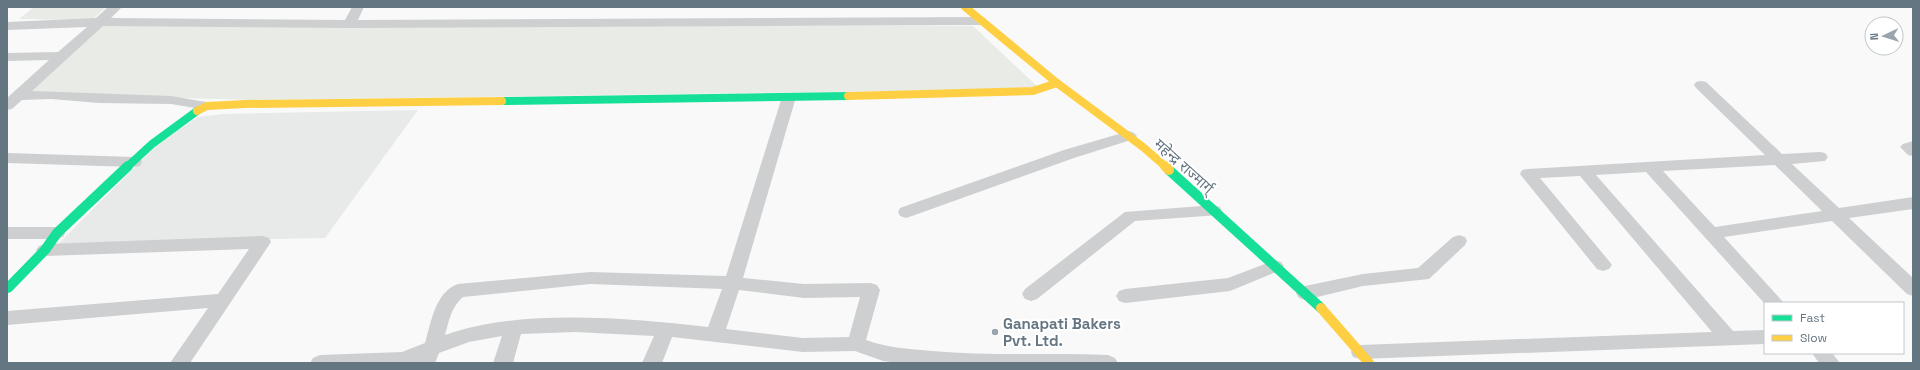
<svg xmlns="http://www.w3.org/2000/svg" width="1920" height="370" font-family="'Space Grotesk','Noto Sans Devanagari',sans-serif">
  <rect width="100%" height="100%" fill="#f9f9f9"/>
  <!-- built -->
  <polygon fill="#e8e9e9" points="418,110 325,238 58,244 159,143 198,117 222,114"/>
  <!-- green -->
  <g fill="#e8ebe6">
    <polygon points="34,7 106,7 92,20 19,19"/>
    <polygon points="98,25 973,26 1040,89 256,100 144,97 20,99"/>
  </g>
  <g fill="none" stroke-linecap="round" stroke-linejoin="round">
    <!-- street -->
    <g fill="#cecfd0" fill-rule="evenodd">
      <polygon points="108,7 122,7 111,18 345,20 352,7 364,7 358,20 980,17 985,18 987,21 985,24 980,25 350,28 103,26 32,91 171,96 212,103 214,106 212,109 207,110 171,104 99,103 51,99 22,100 12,109 7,110 7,98 49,60 7,61 7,53 58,52 87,27 7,30 7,22 96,18"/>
      <path d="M1701 81 1706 82 1782 154 1820 152 1825 153 1828 157 1825 161 1792 164 1839 208 1913 197V209L1849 218 1913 278V296L1907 294 1832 221 1724 237 1784 303 1765 304 1646 172 1596 175 1733 331 1765 330V344L1360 359 1353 357 1351 352 1353 347 1360 345 1712 332 1580 176 1540 178 1609 261 1612 265 1609 269 1603 271 1597 269 1520 174 1522 170 1528 169 1765 155 1696 88 1694 85 1696 82ZM1775 165 1822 211 1715 227 1663 171Z"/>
      <path d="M789 93 794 94 796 97 743 278 804 284 871 283 877 285 880 290 866 340C888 348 909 349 932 351 991 356 1049 353 1108 355L1115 358 1118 363H900L883 361 855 351 803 352 672 337 662 363H642L654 336 575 332 521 334 513 363H493L502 336 469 342 439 353 435 363H310L313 358 320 355 402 352 425 343C431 323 435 292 458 284L590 272 726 276 782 97 784 94ZM590 284 722 289 708 327C629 318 520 308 445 335 449 321 451 307 463 297ZM739 290 804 298 860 297 849 337 803 338 726 329Z"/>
      <polygon points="1129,131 1134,133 1137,136 1134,139 1074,158 912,216 906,218 900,216 898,212 900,208 1064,150"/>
      <polygon points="1913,141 1913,156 1908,155 1900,147 1903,144"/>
      <polygon points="7,153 134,157 140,158 142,162 140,166 134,167 7,163"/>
      <polygon points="1214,205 1220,207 1222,211 1220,215 1135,221 1037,299 1031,301 1025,299 1022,294 1025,289 1125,212"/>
      <polygon points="7,227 57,227 63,229 65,233 63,237 57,239 7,239"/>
      <polygon points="1459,235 1465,237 1467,241 1465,245 1429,279 1363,286 1305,300 1299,298 1296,293 1299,288 1305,286 1363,274 1418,268 1453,237"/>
      <polygon points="263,236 269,238 271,242 190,363 170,363 208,308 7,325 7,311 218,294 249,249 45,256 39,254 36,250 39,246 45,244"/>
      <polygon points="1275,260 1281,262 1284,266 1281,270 1230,291 1125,303 1119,301 1116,296 1119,291 1125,289 1228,278"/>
      <polygon points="1812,353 1832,353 1840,363 1819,363"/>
    </g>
    <!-- fast-far1 -->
    <g stroke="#16e098" stroke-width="8">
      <polyline points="502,101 848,96"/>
      <polyline points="127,167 152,144 197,111"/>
    </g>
    <!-- fast -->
    <g stroke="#16e098" stroke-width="10">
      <polyline points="1169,170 1321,308"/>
      <polyline points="8,288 45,250 57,233 128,166"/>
    </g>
    <!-- slow-far1 -->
    <g stroke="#ffcf43" stroke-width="8">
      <polyline points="965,7 1057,83 1143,147 1166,167"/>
      <polyline points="848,96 1033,91 1057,83"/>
      <polyline points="197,111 207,106 245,104 502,101"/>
    </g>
    <!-- slow -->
    <g stroke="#ffcf43" stroke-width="10">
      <polyline points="1165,166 1169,170"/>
      <polyline points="1321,308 1369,363"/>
    </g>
  </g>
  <!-- markers -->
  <circle fill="#99a4ac" stroke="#fff" stroke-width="1.5" cx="995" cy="332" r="4"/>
  <g text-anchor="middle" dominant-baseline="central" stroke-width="4" stroke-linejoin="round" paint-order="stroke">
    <!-- street labels -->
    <g font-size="15" fill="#657683" stroke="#fff">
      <text transform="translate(1184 166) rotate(42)">महेन्द्र राज्मार्ग्</text>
    </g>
    <!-- poi labels -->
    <g font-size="15" font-weight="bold" fill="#657683" stroke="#fff" text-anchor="start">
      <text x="1003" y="323">Ganapati Bakers<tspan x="1003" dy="17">Pvt. Ltd.</tspan></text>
    </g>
  </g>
  <!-- border -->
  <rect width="1920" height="370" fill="none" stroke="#657683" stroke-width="16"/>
  <!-- legend -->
  <rect x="1764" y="302" width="140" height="52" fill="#ffffff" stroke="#c1c8cd"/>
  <rect x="1772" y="315" width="20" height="6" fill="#16e098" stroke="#c1c8cd"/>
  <text x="1800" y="322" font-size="12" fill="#657683">Fast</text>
  <rect x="1772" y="335" width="20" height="6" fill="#ffcf43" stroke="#c1c8cd"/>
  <text x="1800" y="342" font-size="12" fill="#657683">Slow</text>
  <!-- north arrow -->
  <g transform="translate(1884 36) rotate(266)"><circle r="19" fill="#ffffff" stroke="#c1c8cd"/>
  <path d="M0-3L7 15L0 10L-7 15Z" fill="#99a4ac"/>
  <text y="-6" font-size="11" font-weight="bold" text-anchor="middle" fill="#657683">N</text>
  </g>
</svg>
